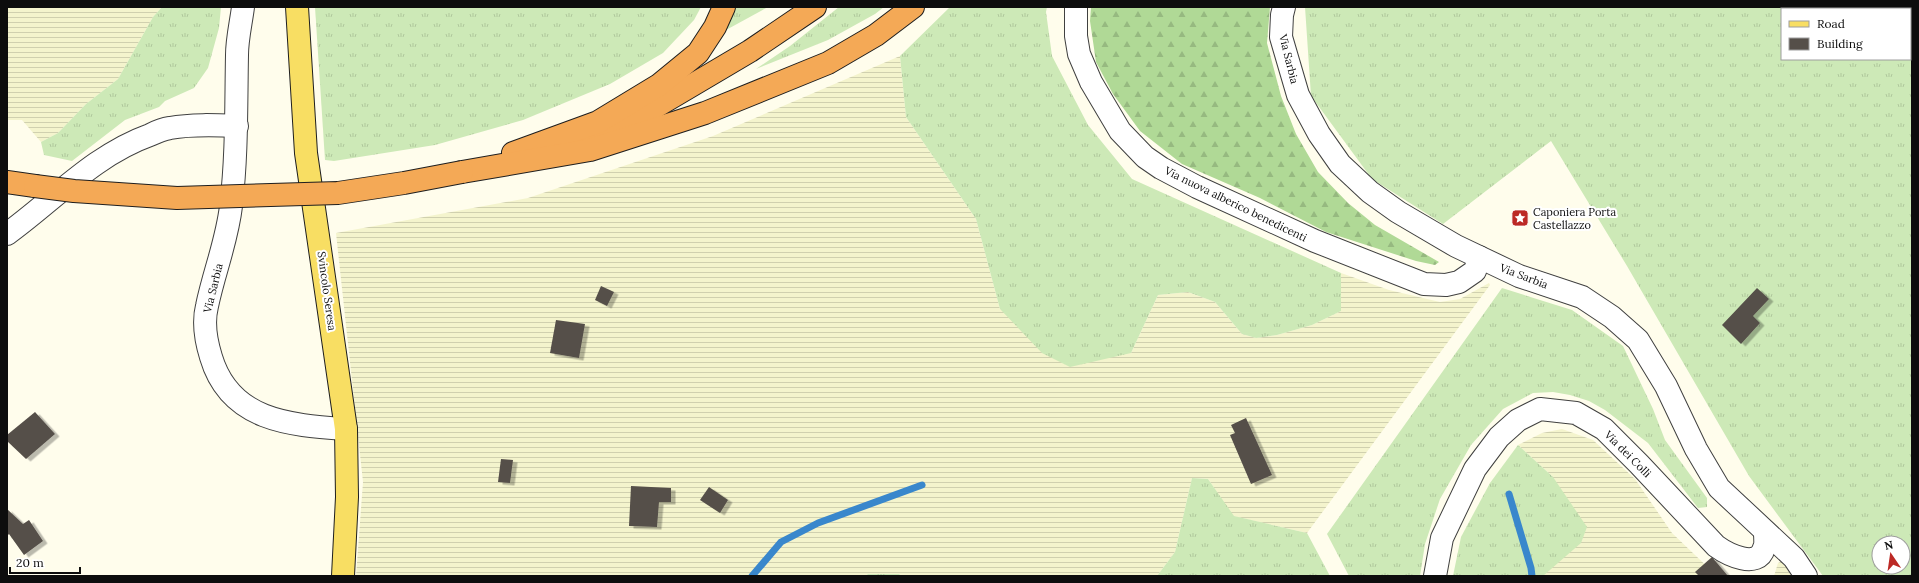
<svg xmlns="http://www.w3.org/2000/svg" width="1919" height="583" font-family="Lora,serif">
  <defs>
    <pattern id="farmland-rules" width="6" height="5" patternUnits="userSpaceOnUse"><rect width="6" height="5" fill="#f4f4cd"/><path d="M0 2.5h6" fill="none" stroke="#d0d0af"/></pattern>
    <pattern id="grass-tufts" width="24" height="20" patternUnits="userSpaceOnUse"><rect width="24" height="20" fill="#cde9b7"/><path d="M3 7l-1-3M5 7V3M7 7l1-3M15 17l-1-3M17 17v-4M19 17l1-3" fill="none" stroke="#afc79c"/></pattern>
    <pattern id="forest-firs" width="22" height="20" patternUnits="userSpaceOnUse"><rect width="22" height="20" fill="#b0d996"/><path d="M5 1l3.5 6h-7zM16 11l3.5 6h-7z" fill="#96b980"/></pattern>
    <filter id="shadow"><feDropShadow dx="4.5" dy="2.5" stdDeviation="0" flood-color="#0004"/></filter>
  </defs>
  <rect width="100%" height="100%" fill="#fffdec"/>
  <!-- farmland -->
  <g fill="url(#farmland-rules)">
    <polygon points="7,7 162,7 153,17 118,79 86,104 58,133 41,142 22,120 7,120"/>
    <polygon points="900,56 906,117 976,219 1000,309 1131,353 1158,295 1188,292 1215,302 1242,334 1256,338 1277,335 1312,325 1341,311 1341,273 1389,290 1440,302 1460,299 1489,283 1490,285 1307,533 1233,516 1208,479 1192,478 1175,552 1157,576 902,576 899,574 868,574 865,576 356,576 363,482 336,233 528,198 713,136"/>
    <polygon points="1562,429 1593,440 1635,479 1672,533 1717,576 1543,576 1545,573 1553,477 1518,445 1542,433"/>
    <polygon points="1783,561 1791,576 1774,576 1778,563"/>
  </g>
  <!-- grass -->
  <g fill="url(#grass-tufts)" fill-rule="evenodd">
    <polygon points="162,7 221,7 219,28 208,68 194,88 165,101 159,107 125,120 72,161 44,155 41,142 58,133 86,104 118,79 153,17"/>
    <polygon points="315,7 701,7 694,20 663,53 610,84 523,120 435,145 334,161 325,160"/>
    <polygon points="731,7 768,7 715,36"/>
    <polygon points="839,7 884,7 875,14 828,40 756,69 790,46"/>
    <polygon points="950,7 1047,7 1046,12 1052,56 1088,125 1132,179 1341,273 1341,311 1312,325 1277,335 1256,338 1242,334 1215,302 1188,292 1158,295 1131,353 1070,367 1042,353 1000,309 976,219 906,117 900,56"/>
    <path d="M1305 7H1912V576H1823L1749 476 1627 266 1551 141 1443 224 1372 179 1311 96ZM1782 9H1910V59H1782ZM1879 543H1903V567H1879Z"/>
    <polygon points="1502,288 1572,310 1623,346 1653,409 1665,440 1707,498 1707,507 1698,508 1648,443 1605,410 1589,401 1570,395 1553,392 1533,393 1503,409 1471,445 1440,499 1425,544 1420,576 1349,576 1327,534"/>
    <polygon points="1518,445 1553,477 1587,527 1581,543 1543,576 1453,576 1461,537 1490,483"/>
    <polygon points="1192,478 1208,479 1234,516 1307,533 1330,576 1157,576 1175,552"/>
    <polygon points="868,574 899,574 902,576 865,576"/>
  </g>
  <!-- forest -->
  <polygon fill="url(#forest-firs)" points="1091,7 1270,7 1267,43 1281,96 1296,134 1318,172 1348,203 1375,225 1439,262 1435,265 1416,261 1326,232 1260,198 1182,164 1140,131 1113,94 1096,62 1090,21"/>
  <g fill="none" stroke-linecap="round" stroke-linejoin="round">
    <!-- stream -->
    <g stroke="#3987cc" stroke-width="7">
      <polyline points="1509,494 1531,568 1532,576"/>
      <polyline points="752,576 781,542 818,523 922,485"/>
    </g>
  </g>
  <!-- building -->
  <g fill="#554f49" filter="url(#shadow)">
    <polygon points="601,286 614,292 607,306 595,300"/>
    <polygon points="1757,288 1769,299 1753,316 1760,323 1741,344 1722,325"/>
    <polygon points="556,320 585,324 579,358 550,353"/>
    <polygon points="35,412 55,434 26,459 7,441 7,435"/>
    <polygon points="1246,418 1272,475 1251,484 1230,435 1235,433 1231,425"/>
    <polygon points="501,459 513,460 510,483 498,482"/>
    <polygon points="631,486 671,488 671,502 659,502 657,527 629,526"/>
    <polygon points="709,487 728,500 720,513 700,500"/>
    <polygon points="7,509 23,524 29,520 43,541 24,555 9,534 7,536"/>
    <polygon points="1712,557 1728,576 1699,576 1695,572"/>
  </g>
  <g fill="none" stroke-linecap="round" stroke-linejoin="round">
    <!-- minor casing -->
    <g stroke="#404040" stroke-width="24">
      <g id="minor">
        <path d="M243 7C241 23 237 39 237 55 236 106 237 156 231 206 227 241 214 272 207 306 203 322 206 341 211 357 230 421 289 425 346 429"/>
        <polyline points="1076,7 1076,36 1079,54 1091,82 1120,131 1145,157 1161,168 1197,187 1315,241 1424,284 1446,285 1459,282 1475,271 1479,257"/>
        <polyline points="1284,7 1282,15 1281,37 1298,95 1319,134 1340,164 1370,192 1398,212 1456,246 1519,276 1582,297 1612,317 1638,340 1666,386 1696,449 1719,488 1794,558 1806,576"/>
        <path d="M7 234C54 200 94 155 150 135 156 132 163 129 170 128 191 124 215 125 237 126"/>
        <path d="M1435 576 1442 538 1475 469 1499 437 1518 420 1540 409 1576 413 1604 429 1639 464 1716 546C1727 554 1758 570 1764 548 1766 544 1765 537 1765 532"/>
      </g>
    </g>
    <!-- major casing -->
    <g stroke="#1e1e1e" stroke-width="24">
      <polyline id="major" points="297,7 306,153 346,429 347,497 343,576"/>
    </g>
    <!-- highway casing -->
    <g stroke="#1e1e1e" stroke-width="24">
      <g id="highway">
        <polyline points="585,140 657,106 750,51 815,7"/>
        <polyline points="513,153 598,122 659,85 698,53 715,27 724,7"/>
        <polyline points="462,172 590,150 705,113 828,63 876,35 913,7"/>
        <polyline points="7,182 35,186"/>
      </g>
    </g>
    <!-- minor -->
    <use href="#minor" stroke="#fff" stroke-width="22"/>
    <!-- major -->
    <use href="#major" stroke="#f8de63" stroke-width="22"/>
    <!-- highway -->
    <use href="#highway" stroke="#f4a956" stroke-width="22"/>
    <!-- highway-bridge casing -->
    <g stroke="#1e1e1e" stroke-width="24" stroke-linecap="butt">
      <polyline id="highway-bridge" points="35,186 74,191 177,198 338,193 404,183 462,172"/>
    </g>
    <!-- highway-bridge -->
    <use href="#highway-bridge" stroke="#f4a956" stroke-width="22"/>
  </g>
  <!-- icons -->
  <defs>
    <g id="sight-square" transform="scale(0.9)"><rect x="-9" y="-9" width="18" height="18" rx="4" fill="#bc2925" stroke="#fff"/><path d="M0-6L1.8-2.2L6-1.7L2.9 1.2L3.7 5.4L0 3.3L-3.7 5.4L-2.9 1.2L-6-1.7L-1.8-2.2Z" fill="#fff"/></g>
  </defs>
  <g fill-rule="evenodd">
    <use href="#sight-square" x="1520" y="218"/>
  </g>
  <g text-anchor="middle" dominant-baseline="central" stroke-width="4" stroke-linejoin="round" paint-order="stroke">
    <!-- street labels -->
    <g font-size="11" fill="#0d0d0d" stroke="#fff">
      <text transform="translate(1289 59) rotate(76)">Via Sarbia</text>
      <text transform="translate(1236 204) rotate(26)">Via nuova alberico benedicenti</text>
      <text transform="translate(1524 276) rotate(21)">Via Sarbia</text>
      <text transform="translate(213 288) rotate(-76)">Via Sarbia</text>
      <text transform="translate(327 291) rotate(82)">Svincolo Seresa</text>
      <text transform="translate(1628 454) rotate(45)">Via dei Colli</text>
    </g>
    <!-- poi labels -->
    <g font-size="11" fill="#0d0d0d" stroke="#fff" text-anchor="start">
      <text x="1533" y="212">Caponiera Porta<tspan x="1533" dy="13">Castellazzo</tspan></text>
    </g>
  </g>
  <!-- border -->
  <rect width="1919" height="583" fill="none" stroke="#0d0d0d" stroke-width="16"/>
  <!-- legend -->
  <rect x="1781" y="8" width="130" height="52" fill="#ffffff" stroke="#9e9e9e"/>
  <rect x="1789" y="21" width="20" height="6" fill="#f8de63" stroke="#9e9e9e"/>
  <text x="1817" y="28" font-size="12" fill="#0d0d0d">Road</text>
  <rect x="1789" y="38" width="20" height="12" fill="#554f49" stroke="#9e9e9e"/>
  <text x="1817" y="48" font-size="12" fill="#0d0d0d">Building</text>
  <!-- north arrow -->
  <g transform="translate(1891 555) rotate(347)"><circle r="19" fill="#ffffff" stroke="#9e9e9e"/>
  <path d="M0-3L7 15L0 10L-7 15Z" fill="#bc2925"/>
  <text y="-6" font-size="11" font-weight="bold" text-anchor="middle" fill="#0d0d0d">N</text>
  </g>
  <!-- scale -->
  <path d="M10 567v6h70v-6" fill="none" stroke="#0d0d0d" stroke-width="2"/>
  <text x="16" y="567" font-size="12" fill="#0d0d0d" stroke="#ffffff" stroke-width="3" paint-order="stroke">20 m</text>
</svg>
